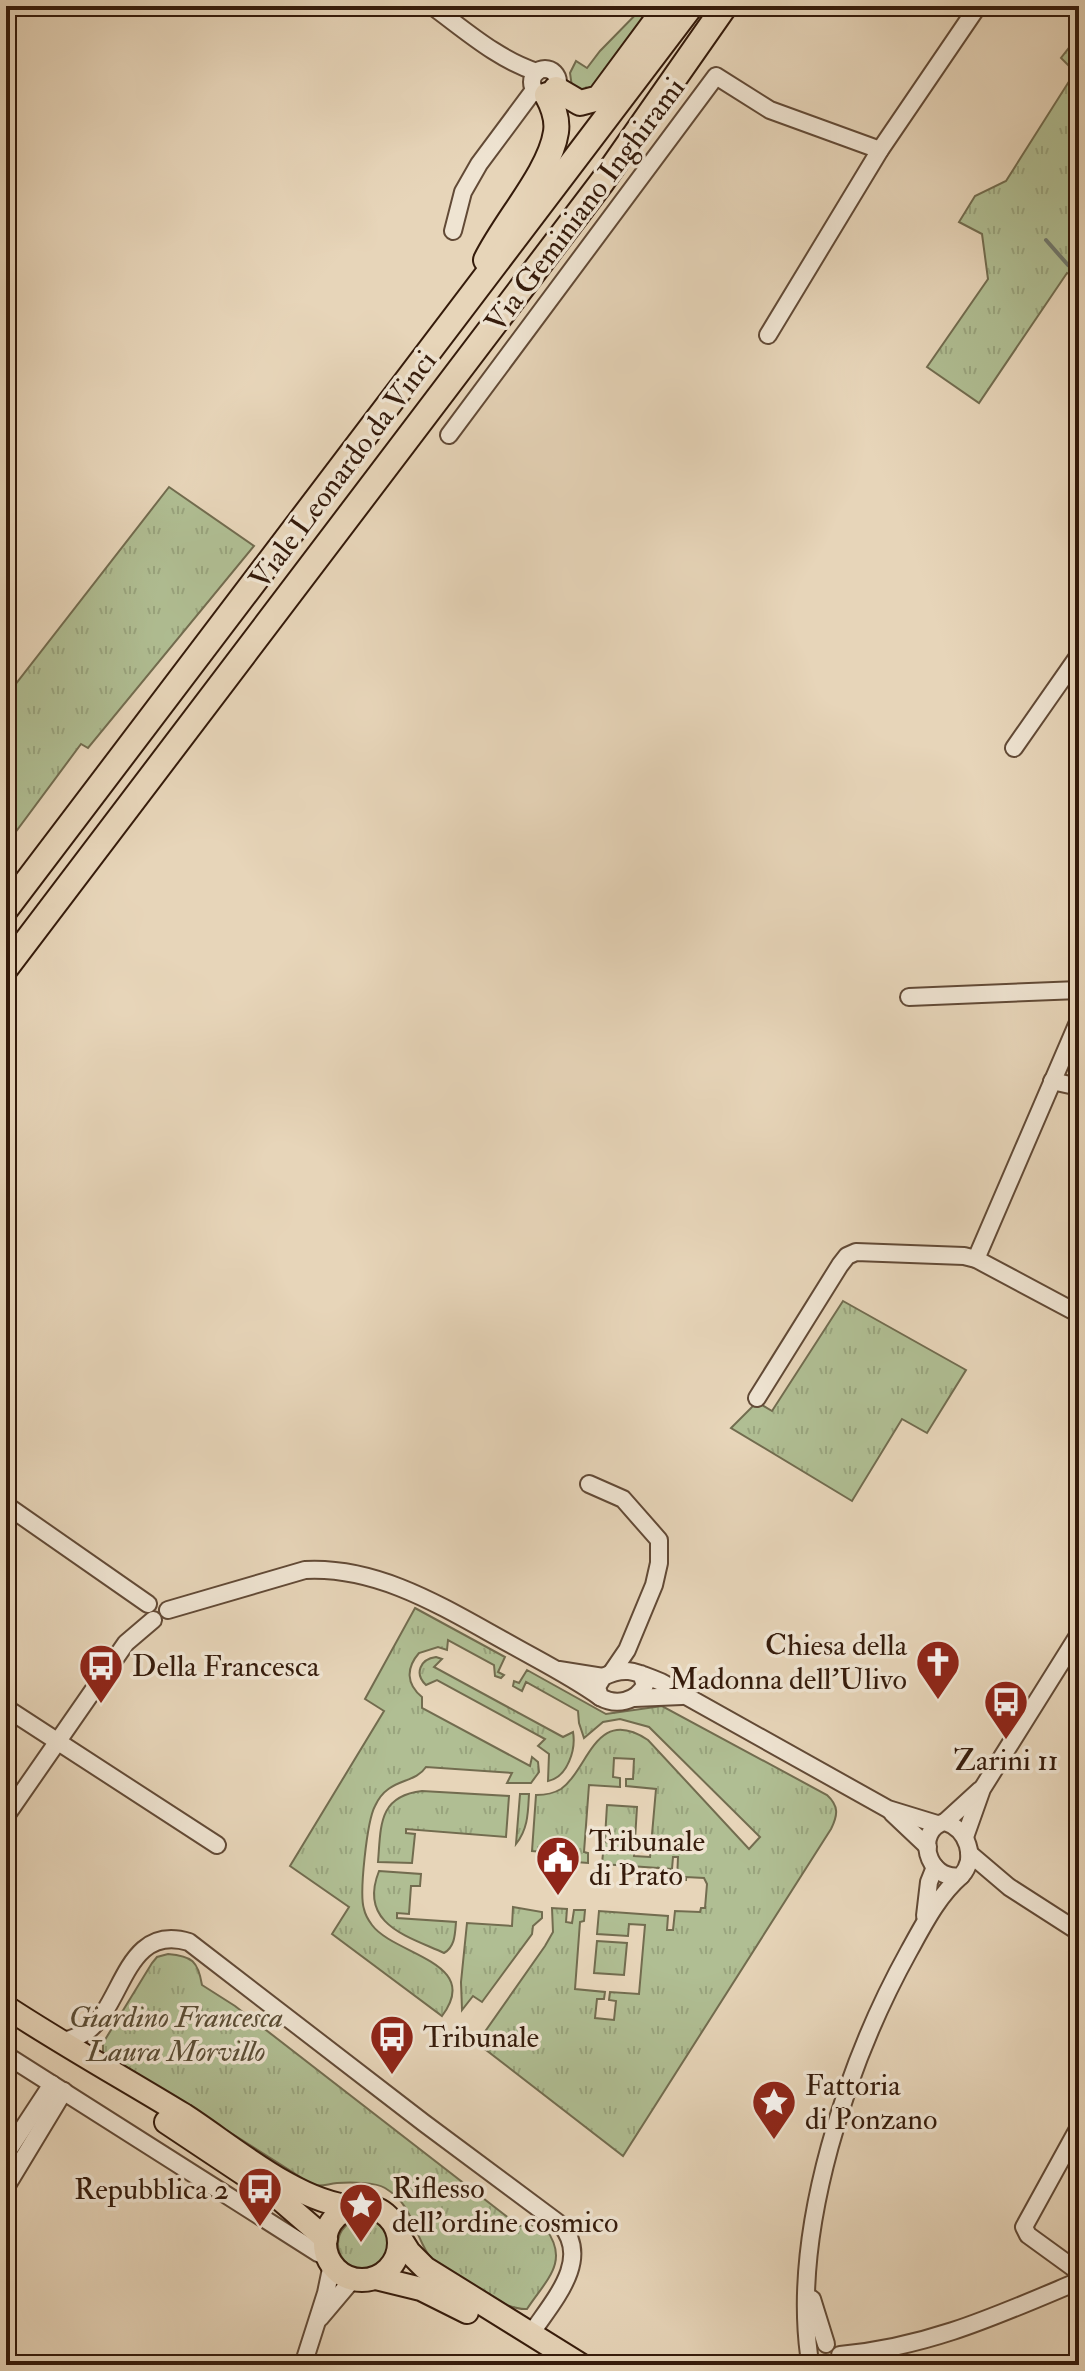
<svg xmlns="http://www.w3.org/2000/svg" width="1085" height="2371" font-family="'IM FELL Double Pica',serif">
  <defs>
    <pattern id="grass-tufts" width="24" height="20" patternUnits="userSpaceOnUse" patternTransform="scale(2)"><rect width="24" height="20" fill="#b0be93"/><path d="M3 7l-1-3M5 7V3M7 7l1-3M15 17l-1-3M17 17v-4M19 17l1-3" fill="none" stroke="#98a37d"/></pattern>
  </defs>
  <rect width="100%" height="100%" fill="#e7d5b9"/>
  <filter id="stains"><feTurbulence type="fractalNoise" baseFrequency=".0025" numOctaves="4"/><feColorMatrix values="0 0 0 0 .2 0 0 0 0 .09 0 0 0 0 .02 0 0 0 .5 -.17"/></filter>
  <radialGradient id="worn" r=".72"><stop offset=".6" stop-color="#630" stop-opacity="0"/><stop offset="1" stop-color="#630" stop-opacity=".3"/></radialGradient>
  <!-- grass -->
  <g fill="url(#grass-tufts)" stroke="#726c4f" stroke-width="2">
    <polygon points="644,6 658,6 589,95 572,87 570,73 576,61 587,68 600,51"/>
    <polygon points="1079,35 1079,280 1067,273 979,403 927,367 988,279 982,234 959,222 975,196 1006,181 1075,72 1061,58"/>
    <polygon points="169,487 254,546 88,748 81,744 6,845 6,686 11,690"/>
    <polygon points="843,1301 966,1370 927,1433 902,1419 852,1501 731,1428 757,1402 772,1411"/>
    <path d="M415 1608 505 1657 498 1672 504 1675 501 1678 495 1676 494 1665 448 1640 447 1650 438 1647 419 1653C406 1668 406 1684 422 1697V1708L530 1766 532 1757 538 1762 539 1772 531 1783H507L512 1773 426 1767C414 1785 388 1777 375 1806 367 1821 359 1894 364 1909 365 1914 369 1921 372 1925 394 1955 483 1962 442 2016L332 1934 349 1907 290 1866 384 1711 365 1699Z"/>
    <path d="M436 1657 442 1659 434 1667 563 1737 573 1732C576 1749 568 1777 548 1781L549 1754 538 1746 545 1739 437 1680 426 1685C414 1674 420 1659 436 1657Z"/>
    <path d="M527 1670 606 1714 662 1706 827 1795C839 1806 838 1815 831 1829L623 2156 477 2043 545 1946 553 1932 552 1908 567 1909 566 1922 572 1923 574 1910H585L584 1921 580 1922 575 1989 605 1992 604 1999H597L595 2018 614 2020 616 2001 609 2000 610 1992 639 1994 645 1925 629 1924 628 1936 597 1934 599 1911 668 1916 667 1930H673L675 1911 700 1912 701 1908H705L707 1884 704 1878 686 1877V1880H677L678 1857H673L672 1869 602 1864 604 1842 635 1844 634 1856 650 1857 656 1789 626 1786V1779H633L634 1759 614 1758 613 1777 620 1778V1787L589 1785 584 1852 588 1853V1863L576 1862 577 1851H572L571 1862 544 1860V1852L532 1851 536 1795C546 1795 553 1794 561 1789 589 1769 595 1705 648 1740L749 1849 760 1837 649 1727 620 1719 603 1722 584 1738 579 1723 578 1711 526 1682 522 1691 513 1686 514 1681 519 1683Z"/>
    <path d="M422 1791 509 1796 506 1837 406 1829V1833L415 1834 412 1863 378 1862C381 1826 378 1796 422 1791Z"/>
    <path d="M520 1794H529C528 1813 528 1829 516 1844Z"/>
    <polygon points="607,1805 637,1807 635,1840 605,1838"/>
    <path d="M379 1871 421 1874 420 1886H411L409 1914 397 1913V1918L456 1922C455 1934 455 1947 444 1953 407 1936 358 1924 379 1871Z"/>
    <polygon points="513,1907 542,1912 542,1918 533,1926 532,1934 482,2002 473,1996 462,2010 461,1982 467,1923 512,1926"/>
    <polygon points="597,1941 627,1943 624,1975 594,1973"/>
    <path d="M168 1954C192 1956 198 1961 202 1985L235 2006 519 2226 535 2225 546 2229C570 2262 546 2280 527 2309 504 2311 440 2274 428 2254 412 2229 413 2205 385 2188 376 2182 349 2182 337 2183 327 2184 323 2187 313 2185L103 2052V2043L152 1963 157 1957Z"/>
    <circle cx="363" cy="2244" r="25"/>
  </g>
  <g fill="none" stroke-linecap="round" stroke-linejoin="round">
    <!-- stream -->
    <polyline stroke="#70796f" stroke-width="4" points="1046,240 1068,265 1079,271"/>
    <!-- minor casing -->
    <g stroke="#624a36" stroke-width="20">
      <g id="minor">
        <path d="M432 6C465 30 497 59 537 72"/>
        <circle cx="545" cy="82" r="13"/>
        <polyline points="453,231 463,192 479,164 534,90"/>
        <polyline points="768,335 880,150 978,6"/>
        <polyline points="449,435 716,76 770,110 880,150"/>
        <polyline points="1014,748 1079,655"/>
        <polyline points="909,997 1079,990"/>
        <polyline points="1052,1081 1079,1087"/>
        <polyline points="976,1259 1079,1020"/>
        <polyline points="757,1398 840,1265 847,1256 856,1252 964,1256 976,1259 1079,1314"/>
        <polyline points="589,1484 623,1499 659,1540 659,1563 654,1585 627,1650 612,1672"/>
        <polyline points="6,1505 148,1604"/>
        <path d="M168 1610 305 1570C380 1566 446 1609 510 1644 540 1661 572 1677 600 1697"/>
        <polyline points="559,1670 603,1677"/>
        <path d="M641 1674 645 1685C636 1702 616 1706 600 1697L597 1687 603 1677C627 1665 638 1673 661 1682L888 1809 937 1824"/>
        <polyline points="634,1698 682,1696"/>
        <polyline points="6,1708 217,1845"/>
        <polyline points="892,1813 928,1847"/>
        <polyline points="6,1816 126,1643 153,1620"/>
        <path d="M945 1822C967 1829 978 1858 961 1876 926 1882 914 1829 945 1822Z"/>
        <polyline points="945,1822 980,1790"/>
        <polyline points="965,1837 982,1789 1079,1634"/>
        <polyline points="969,1853 1009,1887 1079,1932"/>
        <polyline points="925,1916 929,1882 935,1867"/>
        <path d="M61 2042C71 2039 82 2036 90 2029 124 2000 127 1923 189 1942L424 2123 561 2225C592 2260 552 2302 531 2334"/>
        <polyline points="6,2055 318,2253 328,2256"/>
        <polyline points="1079,2127 1024,2227 1028,2235 1079,2272"/>
        <polyline points="6,2154 52,2084"/>
        <polyline points="6,2187 64,2091"/>
        <polyline points="812,2299 826,2344"/>
        <polyline points="320,2318 353,2279"/>
        <path d="M809 2355C792 2228 848 2061 909 1951 924 1924 938 1896 961 1876"/>
        <path d="M840 2355C929 2347 998 2315 1079 2281"/>
        <polyline points="303,2365 326,2293 332,2264"/>
      </g>
    </g>
    <!-- major casing -->
    <g stroke="#351b0b" stroke-width="26">
      <g id="major">
        <path d="M6 2007C64 2045 125 2079 184 2115 232 2146 297 2203 354 2207"/>
        <polyline points="166,2122 274,2194 326,2239"/>
        <circle cx="362" cy="2243" r="37"/>
        <polyline points="399,2236 409,2252 425,2268 581,2365"/>
        <polyline points="376,2278 421,2289 467,2312"/>
      </g>
    </g>
    <!-- highway casing -->
    <g stroke="#351b0b" stroke-width="28">
      <g id="highway">
        <polyline points="556,89 580,103 599,98 667,6"/>
        <path d="M486 260C505 221 550 172 556 132 558 118 553 106 547 95"/>
        <polyline points="6,909 691,6"/>
        <polyline points="6,968 602,182 725,6"/>
      </g>
    </g>
    <!-- minor -->
    <use href="#minor" stroke="#efe4d2" stroke-width="16"/>
    <!-- major -->
    <use href="#major" stroke="#e7d5b9" stroke-width="22"/>
    <!-- highway -->
    <use href="#highway" stroke="#e7d5b9" stroke-width="24"/>
  </g>
  <!-- icons -->
  <defs>
    <g id="church-pin" transform="scale(2.3)"><path d="M0 17L-7.5 6A9.5 9.5 0 1 1 7.5 6Z" fill="#8f2418" stroke="#efe4d2"/><path d="M-1.2-6h2.4v3.5h3.3v2.4h-3.3V6h-2.4V-.1h-3.3v-2.4h3.3Z" fill="#fff"/></g>
    <g id="bus-pin" transform="scale(2.3)"><path d="M0 17L-7.5 6A9.5 9.5 0 1 1 7.5 6Z" fill="#8f2418" stroke="#efe4d2"/><path d="M-5-6H5V4H4V6H2V4H-2V6H-4V4H-5ZM-3.5-4V0h7V-4ZM-3.5 1.2v1.5H-2V1.2ZM2 1.2v1.5H3.5V1.2Z" fill="#fff"/></g>
    <g id="civic-pin" transform="scale(2.3)"><path d="M0 17L-7.5 6A9.5 9.5 0 1 1 7.5 6Z" fill="#8f2418" stroke="#efe4d2"/><path d="M-.6-6.5H3V-4.5H.6V-3L4-1V1h2V6H-6V1h2V-1L-.6-3ZM-1.2 2.5V6h2.4V2.5Z" fill="#fff"/></g>
    <g id="sight-pin" transform="scale(2.3)"><path d="M0 17L-7.5 6A9.5 9.5 0 1 1 7.5 6Z" fill="#8f2418" stroke="#efe4d2"/><path d="M0-6L1.8-2.2L6-1.7L2.9 1.2L3.7 5.4L0 3.3L-3.7 5.4L-2.9 1.2L-6-1.7L-1.8-2.2Z" fill="#fff"/></g>
  </defs>
  <g fill-rule="evenodd">
    <use href="#church-pin" x="938" y="1662"/>
    <use href="#bus-pin" x="101" y="1666"/>
    <use href="#bus-pin" x="1006" y="1702"/>
    <use href="#civic-pin" x="558" y="1858"/>
    <use href="#bus-pin" x="392" y="2037"/>
    <use href="#sight-pin" x="774" y="2102"/>
    <use href="#bus-pin" x="260" y="2189"/>
    <use href="#sight-pin" x="361" y="2205"/>
  </g>
  <g text-anchor="middle" dominant-baseline="central" stroke-width="7" stroke-linejoin="round" paint-order="stroke">
    <!-- street labels -->
    <g font-size="30" fill="#351b0b" stroke="#efe4d2">
      <text transform="translate(585 205) rotate(-53)">Via Geminiano Inghirami</text>
      <text transform="translate(343 470) rotate(-53)">Viale Leonardo da Vinci</text>
    </g>
    <!-- poi labels -->
    <g font-size="30" fill="#351b0b" stroke="#efe4d2" text-anchor="start">
      <text x="907" y="1645" text-anchor="end">Chiesa della<tspan x="907" dy="34">Madonna dell'Ulivo</tspan></text>
      <text x="132" y="1666">Della Francesca</text>
      <text x="1006" y="1760" text-anchor="middle">Zarini 11</text>
      <text x="589" y="1841">Tribunale<tspan x="589" dy="34">di Prato</tspan></text>
      <text x="423" y="2037">Tribunale</text>
      <text x="805" y="2085">Fattoria<tspan x="805" dy="34">di Ponzano</tspan></text>
      <text x="392" y="2188">Riflesso<tspan x="392" dy="34">dell'ordine cosmico</tspan></text>
      <text x="229" y="2189" text-anchor="end">Repubblica 2</text>
    </g>
    <!-- park labels -->
    <g font-size="30" font-style="italic" fill="#5a4c34" stroke="#efe4d2">
      <text x="176" y="2017">Giardino Francesca<tspan x="176" dy="34">Laura Morvillo</tspan></text>
    </g>
  </g>
  <!-- margin -->
  <rect width="1085" height="2371" fill="none" stroke="#e7d5b9" stroke-width="32"/>
  <rect x="8" y="8" width="1069" height="2355" fill="none" stroke="#351b0b" stroke-width="4"/>
  <rect x="16" y="16" width="1053" height="2339" fill="none" stroke="#351b0b" stroke-width="2"/>
  <rect width="100%" height="100%" filter="url(#stains)"/>
  <rect width="100%" height="100%" fill="url(#worn)"/>
</svg>
